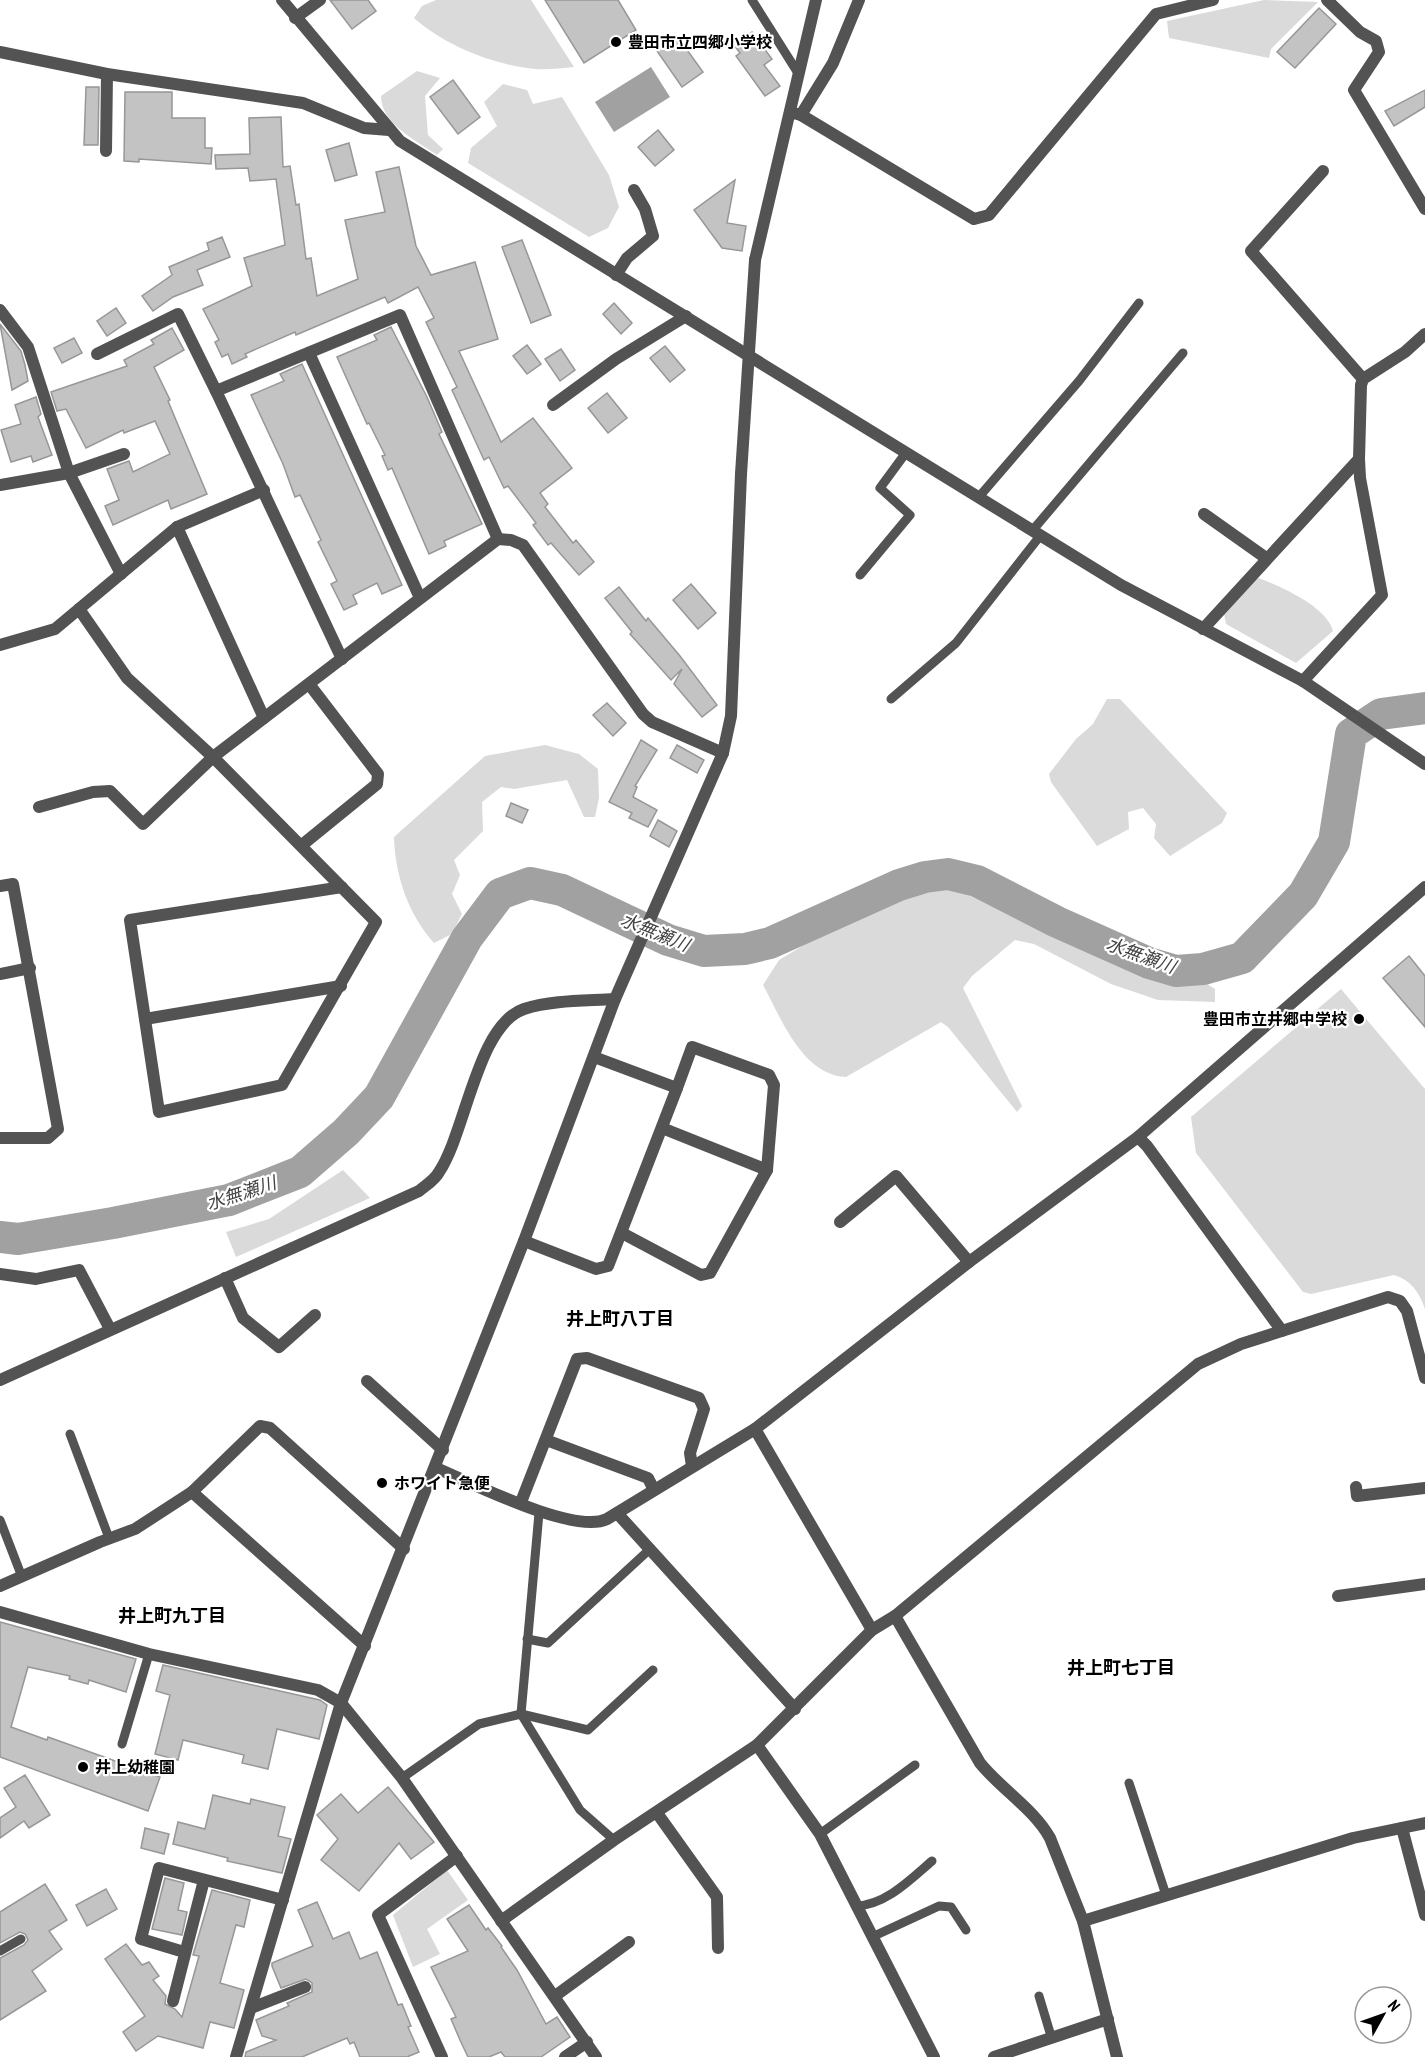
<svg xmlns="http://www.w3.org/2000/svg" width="1425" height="2057" font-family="'PT Sans Narrow','Noto Sans JP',sans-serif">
  <rect width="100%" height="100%" fill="#fff"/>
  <!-- green -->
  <g fill="#dadada">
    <path d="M436 0H531L574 67C562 68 548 70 536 69 493 65 446 46 414 18L422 6Z"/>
    <polygon points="1264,0 1318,2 1271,49 1269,58 1169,38 1167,21"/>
    <path d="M417 71 440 78 425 96 428 135 443 149 437 155C417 141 381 124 381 96Z"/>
    <polygon points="503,84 527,90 533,104 562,97 609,175 619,207 608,228 589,237 468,163 471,148 497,126 484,102"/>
    <path d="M1259 578C1281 587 1326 606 1333 631L1296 663 1226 624 1224 614 1246 585Z"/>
    <polygon points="1107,699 1120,699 1227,813 1222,823 1170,856 1154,838 1156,824 1143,808 1128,812 1129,829 1097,846 1051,782 1049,774 1076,739 1093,724"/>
    <path d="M545 745 579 754 598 769 599 798 595 817H584L567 780 514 789 501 787 482 802 483 831 454 860 460 875 452 894 462 914 452 934 434 943C408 914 395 875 394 837L485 756Z"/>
    <path d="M937 881 973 887 1113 955 1149 969 1199 979 1215 989V1002L1158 1000 1111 984 1034 944 1015 940 972 976 963 988 1022 1106 1017 1112 948 1027 941 1022 846 1077C802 1075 781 1018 763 985L779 960 834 927Z"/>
    <path d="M1341 989 1425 1089V1309C1419 1292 1411 1280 1394 1275L1311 1294 1303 1292 1196 1153 1191 1117Z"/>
    <polygon points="343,1170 370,1198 236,1257 226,1232 269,1219"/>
    <polygon points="447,1870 468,1900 427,1929 440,1954 413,1967 393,1915"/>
  </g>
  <!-- water -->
  <polygon fill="#a1a1a1" points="651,67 670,97 614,132 595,102"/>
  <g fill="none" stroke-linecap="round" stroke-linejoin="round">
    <!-- river -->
    <polyline stroke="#a1a1a1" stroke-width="32" points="0,1237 18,1239 113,1223 229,1200 300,1172 346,1132 379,1097 467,938 500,894 530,883 562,890 668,940 704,951 745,949 770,943 899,885 925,877 948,874 977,881 1057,922 1149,963 1176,971 1203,969 1242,958 1303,895 1334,842 1351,734 1381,714 1425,708"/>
  </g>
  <!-- building -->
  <g fill="#c3c3c3" stroke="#979797" stroke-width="1.5">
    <polygon points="330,0 368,0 376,11 352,29"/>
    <polygon points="545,0 618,0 636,30 584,63"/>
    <polygon points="1319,8 1336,24 1295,68 1277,52"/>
    <polygon points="752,32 772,59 764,65 780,86 765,96 736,56 740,53 734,45"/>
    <polygon points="677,36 703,72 682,87 657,51"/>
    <polygon points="453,80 480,117 458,134 430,97"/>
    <polygon points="86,87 99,87 98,145 84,145"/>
    <polygon points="1425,90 1425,107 1394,126 1385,111"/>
    <polygon points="125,92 172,92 172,118 205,118 205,148 212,148 211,164 139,159 139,162 124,161"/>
    <polygon points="281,117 283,167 290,166 296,205 299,204 306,259 311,258 317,296 358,279 345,220 385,212 376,172 399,167 416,246 431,275 475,262 498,339 459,351 501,442 533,418 572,468 540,493 548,504 545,507 573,543 576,540 594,562 579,575 551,543 548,545 533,525 536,523 508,486 504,488 489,457 484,460 452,390 457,387 426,322 434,318 418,287 388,303 385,297 296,335 295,332 245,354 247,357 232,364 228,354 222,357 215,342 219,340 203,309 252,286 244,258 285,245 276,179 250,181 248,168 216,169 215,155 250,154 249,118"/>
    <polygon points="658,130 674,150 655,166 638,147"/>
    <polygon points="349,143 357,175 335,181 326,150"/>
    <polygon points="735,180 727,223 746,226 742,251 722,248 694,210"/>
    <polygon points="222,237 230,257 197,270 203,285 173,297 153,311 142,296 172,275 169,267 209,250 207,243"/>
    <polygon points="522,240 551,315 531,323 502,247"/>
    <polygon points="614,303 632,323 621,334 603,314"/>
    <polygon points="116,308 126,323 107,336 97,321"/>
    <polygon points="0,324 21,351 25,365 28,381 12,390"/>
    <polygon points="391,327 427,397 442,432 439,434 482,524 444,541 446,546 429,554 392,468 388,470 382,456 385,455 369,423 367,424 337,357 377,340 374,335"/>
    <polygon points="172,328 184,350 154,367 170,400 168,401 207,494 171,509 168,500 113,525 105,506 119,500 107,469 129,461 133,472 170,454 155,421 124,433 123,430 86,448 66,409 57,411 51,392 127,366 124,360 154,344 151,340"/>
    <polygon points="74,338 82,353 62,363 54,348"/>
    <polygon points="527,345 541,364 527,374 513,356"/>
    <polygon points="665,346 685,370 670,382 650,358"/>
    <polygon points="561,349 575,370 560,381 545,359"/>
    <polygon points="302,364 402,585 382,594 377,583 353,595 357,604 344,610 331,584 337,581 318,542 321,540 300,495 295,497 283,464 251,395 284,381 280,374"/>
    <polygon points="607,393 627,418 608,433 588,408"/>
    <polygon points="36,397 41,414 38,417 52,455 33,462 31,456 11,462 1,430 21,424 15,405"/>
    <polygon points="691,584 716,613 698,629 673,600"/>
    <polygon points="619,587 646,621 648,618 680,656 717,705 702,717 674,684 682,669 671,680 630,634 632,632 605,598"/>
    <polygon points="607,703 626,723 613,736 593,715"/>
    <polygon points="641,740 657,750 635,786 637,787 633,797 657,810 648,827 629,818 632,813 609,802"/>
    <polygon points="677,745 704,760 697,773 670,758"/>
    <polygon points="511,803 528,810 522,823 506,816"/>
    <polygon points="658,820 677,831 669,847 650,836"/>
    <polygon points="1409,956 1425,976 1425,1027 1383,978"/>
    <polygon points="0,1622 136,1659 126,1692 89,1680 88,1684 69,1679 70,1676 28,1667 11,1727 47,1740 48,1737 160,1777 148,1811 0,1757"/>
    <polygon points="163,1665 320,1700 327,1705 319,1739 277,1729 268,1769 242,1763 244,1755 183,1740 178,1760 155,1754 170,1695 156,1691"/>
    <polygon points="25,1775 50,1815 29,1828 24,1821 0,1838 0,1818 16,1807 4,1788"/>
    <polygon points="388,1787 434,1842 411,1859 399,1843 359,1891 321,1860 338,1839 317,1815 341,1794 358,1813"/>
    <polygon points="213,1795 250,1804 251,1799 285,1807 278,1836 291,1839 282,1873 227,1861 228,1858 173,1844 178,1822 205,1829"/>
    <polygon points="145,1828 169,1834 164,1854 141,1848"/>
    <polygon points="165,1878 184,1883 178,1910 187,1912 182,1935 152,1929"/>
    <polygon points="45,1884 67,1920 49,1931 62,1949 32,1971 46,1991 0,2020 0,1958 24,1945 28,1940 25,1934 20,1932 0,1943 0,1912"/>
    <polygon points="106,1889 117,1909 87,1926 76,1905"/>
    <polygon points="212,1890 250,1900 244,1927 236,1925 220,1983 244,1990 234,2028 210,2022 203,2048 158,2036 136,2051 123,2032 145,2016 105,1959 126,1944 142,1965 149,1962 159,1976 153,1980 166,1996 165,2004 175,2009 182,2017 199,1956 193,1955"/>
    <polygon points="317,1902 333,1939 349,1932 360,1959 377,1952 398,2005 402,2004 411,2026 408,2027 419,2052 407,2057 360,2057 354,2042 350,2044 347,2038 302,2057 245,2057 246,2052 276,2040 262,2036 256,2020 289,2006 287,2003 312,1992 312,1983 306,1979 281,1988 272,1966 272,1963 313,1946 298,1910"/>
    <polygon points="469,1905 486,1930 488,1928 502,1946 501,1947 517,1970 546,2024 557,2017 570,2037 541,2057 505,2057 501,2052 489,2057 468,2057 460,2040 451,2019 456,2017 431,1967 468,1951 447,1919"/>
  </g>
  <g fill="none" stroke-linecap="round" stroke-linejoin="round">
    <!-- service -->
    <g stroke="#535353" stroke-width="9">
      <polyline points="752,0 798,73"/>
      <polyline points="978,498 1079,381 1139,303"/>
      <polyline points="1032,531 1183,353"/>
      <polyline points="860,575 910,515 880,488 905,454"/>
      <polyline points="891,699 956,643 1040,536"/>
      <polyline points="70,1434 109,1538"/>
      <polyline points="539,1513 521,1714 580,1810 614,1840"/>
      <polyline points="0,1520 22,1577"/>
      <polyline points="527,1639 548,1643 650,1549"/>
      <polyline points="122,1744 149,1654"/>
      <polyline points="402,1778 479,1724 521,1714 588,1730 653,1670"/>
      <polyline points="1129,1783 1166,1895"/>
      <polyline points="820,1834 915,1765"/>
      <path d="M856 1906C886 1905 911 1879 932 1861"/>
      <polyline points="872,1937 939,1906 951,1907 966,1930"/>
      <polyline points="0,1951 21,1939"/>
      <polyline points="1039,1996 1051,2036"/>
    </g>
    <!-- minor -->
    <g stroke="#535353" stroke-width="12">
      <polyline points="282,0 400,141 1121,585 1303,681 1425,764"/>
      <polyline points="1327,0 1360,32 1376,41 1379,52 1354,90 1425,209"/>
      <polyline points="295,18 320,0"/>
      <polyline points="0,52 107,74 303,103 364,128 389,130"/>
      <polyline points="790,112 801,115 974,219 989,215 1156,14 1213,0"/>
      <polyline points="801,115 833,63 859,0"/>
      <polyline points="106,151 107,74"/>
      <polyline points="1323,171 1251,251 1363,379"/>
      <polyline points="755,260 816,0"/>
      <polyline points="616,275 627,258 653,236 645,209 634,190"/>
      <polyline points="0,310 28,347 69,473 121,574"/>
      <polyline points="309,353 420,598"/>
      <polyline points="97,354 178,314 216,391"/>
      <polyline points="553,405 616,359 686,316"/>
      <polyline points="0,485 69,473 124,454"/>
      <polyline points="1204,514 1266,558"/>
      <polyline points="177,527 264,718"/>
      <polyline points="79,609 127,678 213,757 376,922 282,1085 159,1112 130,920 342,887"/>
      <polyline points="1203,629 1359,459 1361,385 1363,379 1405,352 1425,334"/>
      <polyline points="0,645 55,629 177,527 264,490"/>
      <polyline points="342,659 216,391 400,315 498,539"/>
      <polyline points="1303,681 1382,595 1360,478 1359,459"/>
      <polyline points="39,807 93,792 110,791 143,824 213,757"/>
      <polyline points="302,845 377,784 378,774 309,684"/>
      <polyline points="0,886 13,884 58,1129 48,1138 0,1138"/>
      <polyline points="0,974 30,968"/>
      <polyline points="145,1019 341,986"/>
      <polyline points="662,1128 767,1170"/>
      <polyline points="1138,1137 1147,1146 1282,1331"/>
      <polyline points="840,1222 896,1176 969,1262"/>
      <polyline points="622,1233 701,1275 710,1273 767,1170 774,1085 769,1075 692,1047 677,1088"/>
      <polyline points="524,1241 596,1269 608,1266 677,1088 594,1057"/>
      <polyline points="0,1274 36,1279 79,1270 110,1329"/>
      <polyline points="225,1278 243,1318 279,1347 315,1315"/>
      <path d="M0 1380 419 1191C426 1185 435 1180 439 1172 466 1132 477 1025 524 1009 553 1000 585 1001 615 999"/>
      <polyline points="367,1381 443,1450"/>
      <polyline points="755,1429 872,1630"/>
      <polyline points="546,1440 648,1478 654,1490"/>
      <path d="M436 1468C472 1483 574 1535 607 1519L755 1429 969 1262 1138 1137 1425 887"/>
      <polyline points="1356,1487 1357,1496 1425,1488"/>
      <polyline points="192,1492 365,1646"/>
      <polyline points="521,1502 577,1359 587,1358 699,1398 704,1409 690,1453 692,1466"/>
      <polyline points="617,1513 795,1709"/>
      <polyline points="0,1586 100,1542 135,1529 192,1492 260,1426 270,1428 404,1549"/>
      <polyline points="1338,1596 1425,1584"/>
      <polyline points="0,1612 149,1654 318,1690 341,1703 402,1778 596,2057"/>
      <path d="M895 1616 980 1763C1001 1789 1034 1809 1050 1838L1083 1921 1117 2057"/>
      <polyline points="757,1745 820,1834 934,2057"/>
      <polyline points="657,1813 717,1897 718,1948"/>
      <polyline points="1402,1828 1425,1915"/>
      <polyline points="501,1921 614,1840 757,1745 872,1630 895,1616 1198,1364 1241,1344 1388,1297 1400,1301 1407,1311 1425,1378"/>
      <polyline points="1083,1921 1353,1838 1425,1823"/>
      <polyline points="184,1952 141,1939 159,1868 283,1900"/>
      <polyline points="555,1996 629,1942"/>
      <polyline points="173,2001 204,1880"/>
      <polyline points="251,2008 305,1987"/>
      <polyline points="236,2057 341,1703 524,1241 615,999 723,753 731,716 741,474"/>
      <polyline points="442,2057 378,1915 457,1856"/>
      <polyline points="565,2057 587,2042"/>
      <polyline points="994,2057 1108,2019"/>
    </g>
    <!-- tertiary -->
    <g stroke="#535353" stroke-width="12">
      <polyline points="741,474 755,260"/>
      <polyline points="213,757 498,539 511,540 523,545 643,714 652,722 723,753"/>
    </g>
  </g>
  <!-- markers -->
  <g fill="#000" stroke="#fff" stroke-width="2">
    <circle cx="616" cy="42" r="6"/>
    <circle cx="1359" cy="1019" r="6"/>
    <circle cx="382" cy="1483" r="6"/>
    <circle cx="83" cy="1767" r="6"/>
  </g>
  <g text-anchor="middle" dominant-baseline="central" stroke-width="4.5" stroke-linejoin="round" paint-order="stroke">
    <!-- poi labels -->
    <g font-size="16" font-weight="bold" fill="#000" stroke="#fff" text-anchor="start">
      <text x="628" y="42">豊田市立四郷小学校</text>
      <text x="1347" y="1019" text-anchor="end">豊田市立井郷中学校</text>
      <text x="394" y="1483">ホワイト急便</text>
      <text x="95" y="1767">井上幼稚園</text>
    </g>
    <!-- water labels -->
    <g font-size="18" font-style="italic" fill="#424242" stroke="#fff">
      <text transform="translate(655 932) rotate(22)">水無瀬川</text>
      <text transform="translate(1141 955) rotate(20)">水無瀬川</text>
      <text transform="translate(241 1193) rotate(-18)">水無瀬川</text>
    </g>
    <!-- neighbourhood labels -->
    <g font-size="18" font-weight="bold" fill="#000" stroke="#fff">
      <text x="620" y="1318">井上町八丁目</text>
      <text x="172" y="1615">井上町九丁目</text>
      <text x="1121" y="1667">井上町七丁目</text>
    </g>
  </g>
  <!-- north arrow -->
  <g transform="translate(1383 2015) rotate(50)"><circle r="28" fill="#ffffff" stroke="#999999" stroke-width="1.5"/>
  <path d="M0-4.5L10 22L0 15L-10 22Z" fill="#000000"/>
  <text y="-9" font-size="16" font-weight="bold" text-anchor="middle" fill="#000000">N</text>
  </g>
</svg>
